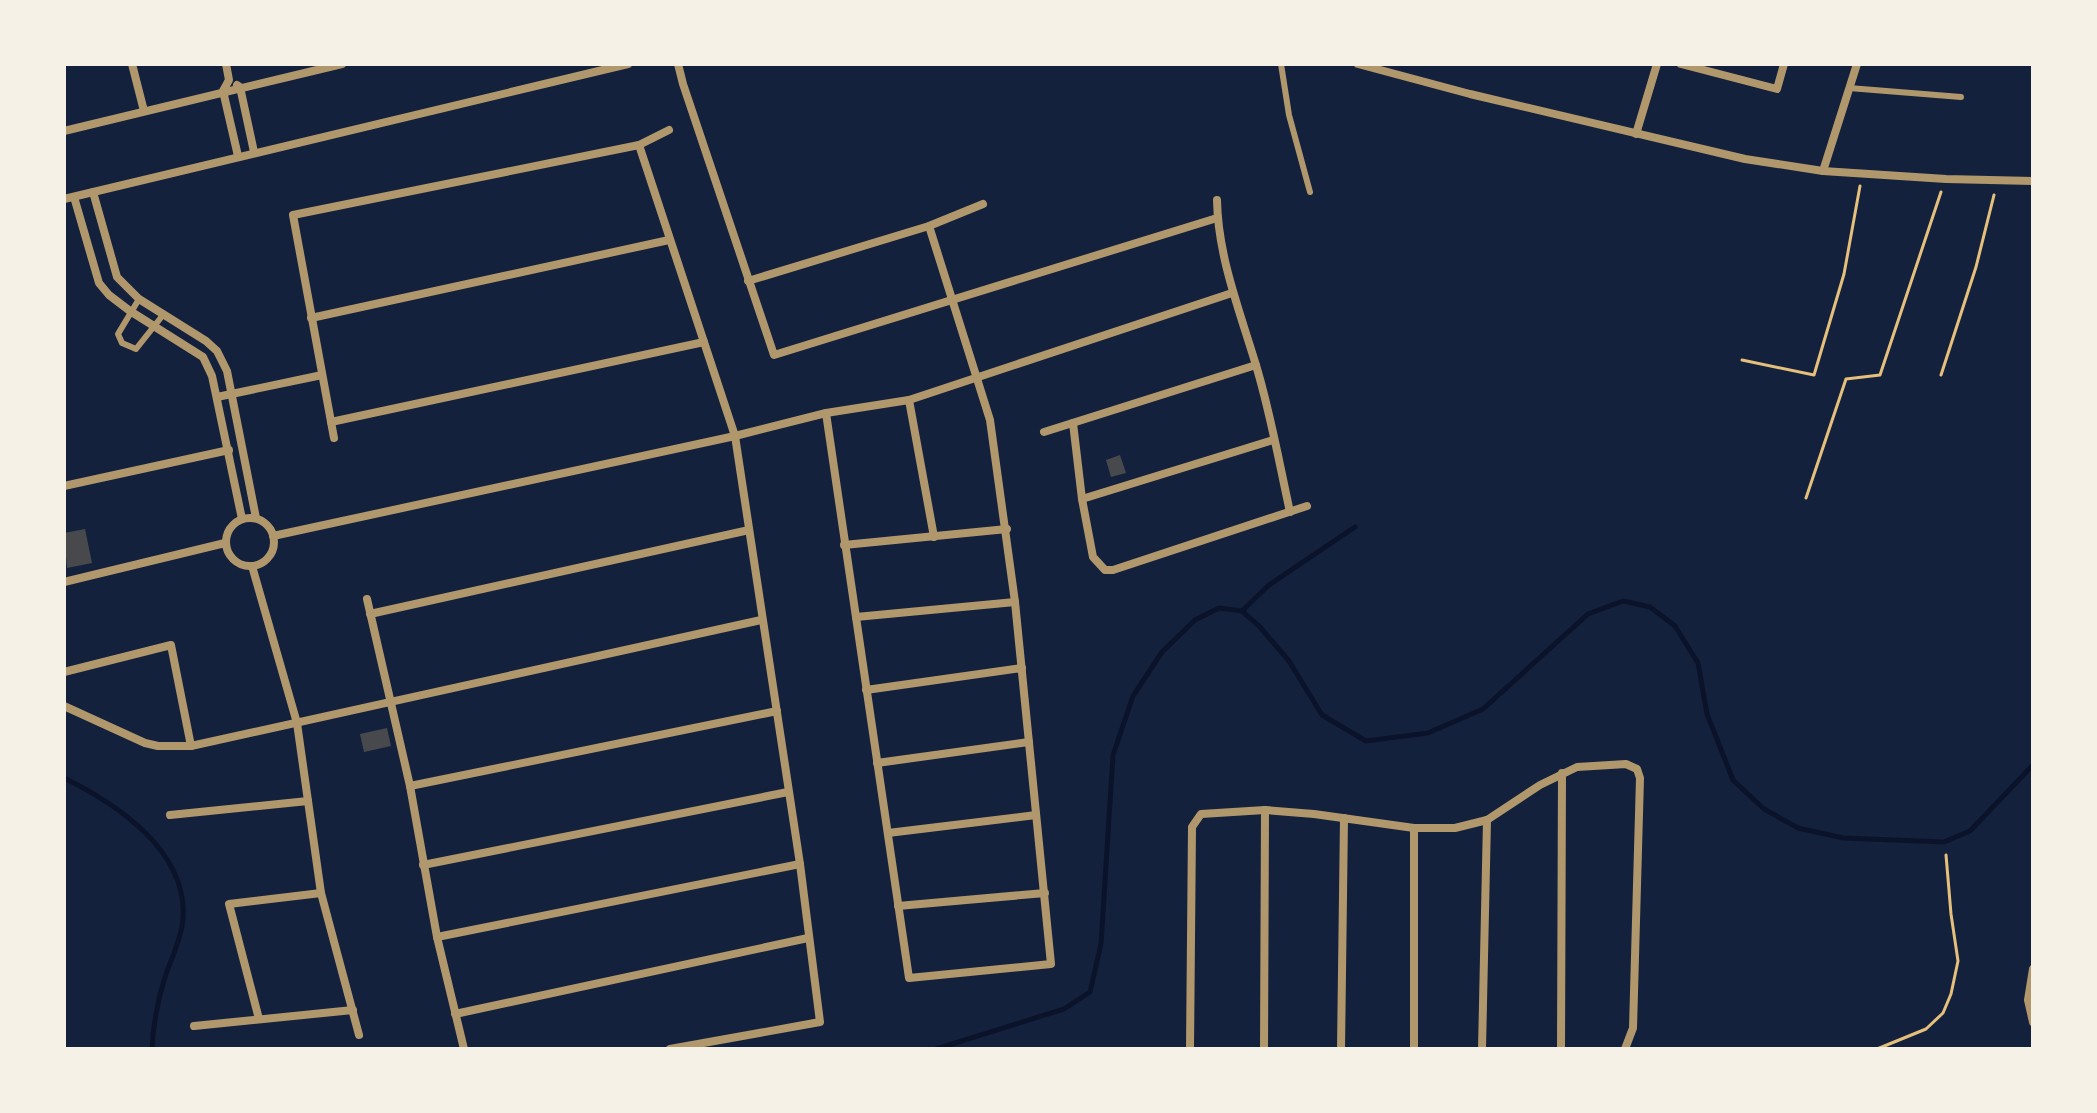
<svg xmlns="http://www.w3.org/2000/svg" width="2097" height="1113" font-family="'Crimson Pro',serif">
  <rect width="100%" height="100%" fill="#14213d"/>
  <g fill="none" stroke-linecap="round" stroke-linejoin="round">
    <!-- stream -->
    <g stroke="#0b132b" stroke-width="5">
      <polyline points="1242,611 1269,585 1355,527"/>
      <path d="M64 778C117 804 188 851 183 919 182 937 171 959 165 977 158 1000 153 1025 152 1049"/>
      <polyline points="936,1049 1064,1009 1090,992 1101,944 1113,755 1133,696 1162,652 1195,620 1219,608 1242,611 1259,626 1289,661 1322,715 1366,741 1428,733 1483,709 1588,614 1623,601 1650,607 1675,626 1698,663 1707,714 1733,780 1764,809 1798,828 1843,838 1944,842 1970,831 2033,765"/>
    </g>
  </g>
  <!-- building -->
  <g fill="#48494c">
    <polygon points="1120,455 1126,473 1111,477 1106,460"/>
    <polygon points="85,529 92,563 67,568 64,533"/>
    <polygon points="387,728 391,746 364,752 360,734"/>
  </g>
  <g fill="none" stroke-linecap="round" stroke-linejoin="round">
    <!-- path -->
    <g stroke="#e5c07b" stroke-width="3">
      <polyline points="1742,360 1814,375 1844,274 1860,186"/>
      <polyline points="1941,375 1976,267 1994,195"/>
      <polyline points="1806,498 1846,379 1880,375 1941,192"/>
      <polyline points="1877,1049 1926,1029 1943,1013 1951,994 1958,961 1951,914 1946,855"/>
    </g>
    <!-- service -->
    <g stroke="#b1986c" stroke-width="6">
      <polyline points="1281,64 1289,115 1310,192"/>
      <polyline points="1849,88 1961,97"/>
      <polyline points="139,299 118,334 122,343 136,349 163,315"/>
    </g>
    <!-- minor -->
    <g stroke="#b1986c" stroke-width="8">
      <polyline points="132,64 144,111"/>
      <polyline points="226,64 229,80 223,91 238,156"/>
      <polyline points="678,64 683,84 774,355 1217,218"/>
      <polyline points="1358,64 1470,94 1745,159 1823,171 1946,179 2033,181"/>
      <polyline points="1681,64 1777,89 1784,64"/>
      <polyline points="237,85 240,87 254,152"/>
      <polyline points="64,131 342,64"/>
      <polyline points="1636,134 1657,64"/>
      <polyline points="639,145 735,436 800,864 820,1022 670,1049"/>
      <polyline points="1823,171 1857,64"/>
      <polyline points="93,192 117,277 139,299 206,341 217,351 227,371 256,518"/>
      <polyline points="74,197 99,283 109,295 130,311 203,357 212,376 242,519"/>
      <polyline points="64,199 628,64"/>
      <path d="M1217 200C1218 256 1239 309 1255 362 1270 410 1279 462 1290 512"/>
      <polyline points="748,281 929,226 983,204"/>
      <polyline points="311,318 669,240"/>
      <polyline points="217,397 322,375"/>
      <polyline points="909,400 934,537"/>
      <polyline points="826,413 909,978 1051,964 1015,602 990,420 929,226"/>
      <polyline points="331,422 704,342"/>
      <polyline points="1073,423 1082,499 1093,557 1105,570 1113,570 1307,506"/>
      <polyline points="1044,432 1256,365"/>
      <polyline points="334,438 293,215 639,145 669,130"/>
      <polyline points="64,486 229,450"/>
      <polyline points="1082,499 1273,440"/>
      <circle cx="250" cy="542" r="24"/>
      <polyline points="273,536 735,436 826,413 909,400 1232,293"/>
      <polyline points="844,545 1007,529"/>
      <polyline points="252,566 297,723 321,893 359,1035"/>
      <polyline points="64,582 225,543"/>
      <polyline points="367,599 410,786 437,937 464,1049"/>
      <polyline points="370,614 749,530"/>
      <polyline points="856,617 1015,602"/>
      <polyline points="64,672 171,645 191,746"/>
      <polyline points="866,690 1022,668"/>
      <polyline points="64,706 145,743 158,746 191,746 761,620"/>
      <polyline points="877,763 1029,742"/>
      <polyline points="410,786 777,711"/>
      <polyline points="170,815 308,801"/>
      <polyline points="1414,828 1414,1049"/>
      <polyline points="888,833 1036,815"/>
      <polyline points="423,865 788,792"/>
      <polyline points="898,906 1045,893"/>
      <polyline points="437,937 800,864"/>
      <polyline points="2033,969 2028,1000 2033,1022"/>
      <polyline points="455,1014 808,938"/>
      <polyline points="259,1019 229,904 321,893"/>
      <polyline points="194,1026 353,1010"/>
      <polyline points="1190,1049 1192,827 1201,814 1265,810 1314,814 1414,828 1455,828 1487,820 1540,785 1577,767 1626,764 1637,769 1640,778 1633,1028 1625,1049"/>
      <polyline points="1264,1049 1265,810"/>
      <polyline points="1341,1049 1344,818"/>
      <polyline points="1482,1049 1487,820"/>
      <polyline points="1561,1049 1562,773"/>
    </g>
  </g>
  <!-- border -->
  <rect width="2097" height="1113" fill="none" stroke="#f6f1e7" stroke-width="132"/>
</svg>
